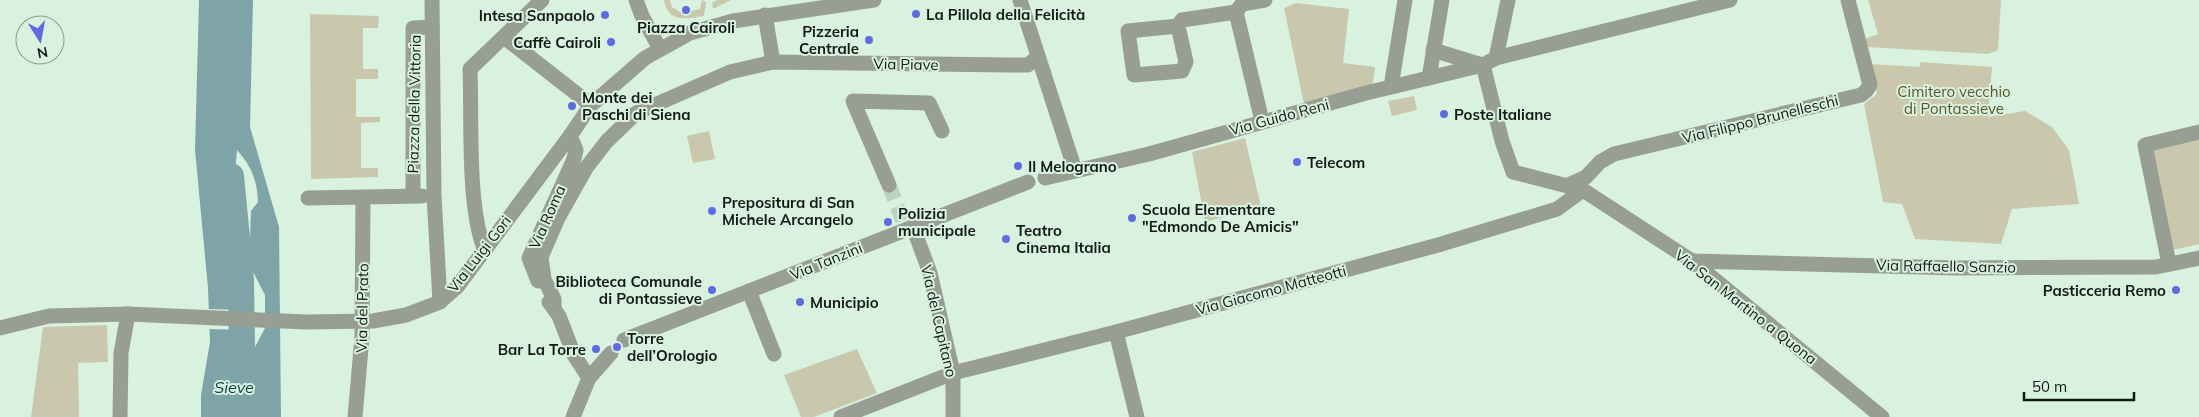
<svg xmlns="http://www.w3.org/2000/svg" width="2199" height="417" font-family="Mulish,sans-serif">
  <rect width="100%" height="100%" fill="#d9f2e0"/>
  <!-- green -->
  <g fill="#c9c8ac">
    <path d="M664 0H670L672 7 682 13 700 9 702 0 706 2 704 16C686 19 668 23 664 0Z"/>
    <polygon points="717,0 731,0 713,9 712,3"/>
    <polygon points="1868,0 2001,0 1998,50 1988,54 1867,47 1865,39 1878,34"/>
    <polygon points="1296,3 1349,9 1343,63 1375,67 1373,83 1366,89 1304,104 1284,8"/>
    <polygon points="310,14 379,16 378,28 363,28 363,69 378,69 378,79 356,79 356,117 380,117 380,122 361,123 361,168 378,168 378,177 311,179"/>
    <polygon points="1920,62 1992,67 1988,117 2025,111 2052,127 2069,150 2079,204 2012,209 2001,244 1915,239 1902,204 1883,202 1864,104 1877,94 1870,64 1920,67"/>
    <polygon points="1414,96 1417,110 1392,116 1388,101"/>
    <polygon points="709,131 715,159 693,163 687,136"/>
    <polygon points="1245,138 1261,207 1205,222 1192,152"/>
    <polygon points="2199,140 2199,244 2173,250 2152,148"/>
    <polygon points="107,325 108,362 78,363 79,417 31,417 43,327"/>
    <polygon points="857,349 877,393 814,417 801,417 784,375"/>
  </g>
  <!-- water -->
  <path fill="#7fa4a7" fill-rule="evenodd" d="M199 0H253L250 127 279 227 281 417H201V395L210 342 208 288 195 150ZM237 150C252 167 257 180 258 202L251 211 249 264 265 295V328L248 360 240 335 247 330 240 310 238 292 228 266 236 236 233 213 239 204 235 175Z"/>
  <!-- pier -->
  <polygon fill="#d9f2e0" points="206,309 242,310 249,330 207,329"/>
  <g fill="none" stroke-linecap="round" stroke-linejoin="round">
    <!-- river -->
    <polyline stroke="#7fa4a7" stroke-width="26" points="231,176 241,280 243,417"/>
    <!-- minor-tunnel -->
    <polyline stroke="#bbd2c1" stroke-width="15" stroke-dasharray="15 8" stroke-linecap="butt" points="889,185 903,221"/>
    <!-- minor -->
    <g stroke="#989e93" stroke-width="15">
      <polyline points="432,0 434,195 440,302"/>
      <polyline points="636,0 642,16 660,49"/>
      <polyline points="1020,0 1075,170"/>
      <polyline points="1236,12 1242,4 1265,0"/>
      <polyline points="765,15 773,62"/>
      <polyline points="1178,26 1128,31 1134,75 1182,71 1186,62 1178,26 1182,20 1236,12 1262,121"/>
      <polyline points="504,37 591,105"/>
      <polyline points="1433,50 1482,65"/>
      <polyline points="1496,58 1508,0"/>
      <polyline points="1483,65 1502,141 1513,172 1583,190 1692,261 1882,417"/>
      <polyline points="1429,78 1442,0"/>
      <polyline points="1394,86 1392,81 1405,0"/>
      <polyline points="1045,178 1149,154 1366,93 1483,65 1496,58 1730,0"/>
      <polyline points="889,185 853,101 929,103 942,131"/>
      <polyline points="1568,185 1586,177 1600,162 1614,154 1861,95 1866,91 1870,85 1848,0"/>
      <polyline points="413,196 413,28 432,27"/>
      <polyline points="308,198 422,196"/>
      <polyline points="913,227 930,273 953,373 953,417"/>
      <path d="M484 248C467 204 472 119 470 69L542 0"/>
      <polyline points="1692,261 1957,268 2156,267 2199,258"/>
      <polyline points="2169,264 2145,145 2199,132"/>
      <polyline points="538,281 529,258 574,159 576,150 570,136"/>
      <polyline points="749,291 774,354"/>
      <polyline points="549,302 559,316 574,355 589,378"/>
      <polyline points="554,308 554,299 544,279 541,257 558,218 586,168 607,141 636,113 730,72 773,62 1009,65 1028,65 1037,57"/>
      <polyline points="0,328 49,316 128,314 306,322 373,321 406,315 440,302 457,287 570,136 591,105 645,58 690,33 733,21 874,0"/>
      <polyline points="1116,332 1137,417"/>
      <polyline points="624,340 1028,182"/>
      <polyline points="120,417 121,353 128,314"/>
      <polyline points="355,417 362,337 363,198"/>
      <polyline points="573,417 589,378 611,353"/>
      <polyline points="841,417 953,373 1116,332 1438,245 1557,209 1583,190"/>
    </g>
  </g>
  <!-- markers -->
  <g fill="#5e6be2" stroke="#d9f2e0" stroke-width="2">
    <circle cx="686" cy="10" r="5"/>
    <circle cx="916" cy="14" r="5"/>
    <circle cx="605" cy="15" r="5"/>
    <circle cx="869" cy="40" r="5"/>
    <circle cx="611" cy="42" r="5"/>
    <circle cx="572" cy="106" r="5"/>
    <circle cx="1444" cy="114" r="5"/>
    <circle cx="1297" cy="162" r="5"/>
    <circle cx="1018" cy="166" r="5"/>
    <circle cx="712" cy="211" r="5"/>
    <circle cx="1132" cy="218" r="5"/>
    <circle cx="888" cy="222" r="5"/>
    <circle cx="1006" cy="239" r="5"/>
    <circle cx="712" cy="290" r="5"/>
    <circle cx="2176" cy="290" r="5"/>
    <circle cx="800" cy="302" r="5"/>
    <circle cx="617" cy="347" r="5"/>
    <circle cx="596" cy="349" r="5"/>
  </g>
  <g text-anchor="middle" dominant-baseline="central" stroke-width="4" stroke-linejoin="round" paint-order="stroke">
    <!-- poi labels -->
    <g font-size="15" font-weight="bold" fill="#111a14" stroke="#d9f2e0" text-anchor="start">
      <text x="926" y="14">La Pillola della Felicità</text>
      <text x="595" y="15" text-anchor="end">Intesa Sanpaolo</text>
      <text x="686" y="27" text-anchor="middle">Piazza Cairoli</text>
      <text x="859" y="31" text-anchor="end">Pizzeria<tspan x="859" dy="17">Centrale</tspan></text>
      <text x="601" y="42" text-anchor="end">Caffè Cairoli</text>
      <text x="582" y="97">Monte dei<tspan x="582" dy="17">Paschi di Siena</tspan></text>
      <text x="1454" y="114">Poste Italiane</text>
      <text x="1307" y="162">Telecom</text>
      <text x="1028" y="166">Il Melograno</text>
      <text x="722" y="202">Prepositura di San<tspan x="722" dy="17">Michele Arcangelo</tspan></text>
      <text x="1142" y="209">Scuola Elementare<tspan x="1142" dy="17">"Edmondo De Amicis"</tspan></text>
      <text x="898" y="213">Polizia<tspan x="898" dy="17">municipale</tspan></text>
      <text x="1016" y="230">Teatro<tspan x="1016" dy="17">Cinema Italia</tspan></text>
      <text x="702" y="281" text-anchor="end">Biblioteca Comunale<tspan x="702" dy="17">di Pontassieve</tspan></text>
      <text x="2166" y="290" text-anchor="end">Pasticceria Remo</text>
      <text x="810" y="302">Municipio</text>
      <text x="627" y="338">Torre<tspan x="627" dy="17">dell’Orologio</tspan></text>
      <text x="586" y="349" text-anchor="end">Bar La Torre</text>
    </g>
    <!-- street labels -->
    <g font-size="15" fill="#111a14" stroke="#d9f2e0">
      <text transform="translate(906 64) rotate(1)">Via Piave</text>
      <text transform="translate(414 104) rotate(-89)">Piazza della Vittoria</text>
      <text transform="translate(1279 117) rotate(-15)">Via Guido Reni</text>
      <text transform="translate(1760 119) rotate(-14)">Via Filippo Brunelleschi</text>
      <text transform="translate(547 217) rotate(-66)">Via Roma</text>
      <text transform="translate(479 254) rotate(-52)">Via Luigi Gori</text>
      <text transform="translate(826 261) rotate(-22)">Via Tanzini</text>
      <text transform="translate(1946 266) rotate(1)">Via Raffaello Sanzio</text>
      <text transform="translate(1271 290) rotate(-15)">Via Giacomo Matteotti</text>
      <text transform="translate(1746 307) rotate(38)">Via San Martino a Quona</text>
      <text transform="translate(362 308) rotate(-89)">Via del Prato</text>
      <text transform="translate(939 321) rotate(77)">Via del Capitano</text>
    </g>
    <!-- park labels -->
    <g font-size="15" fill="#5a5826" stroke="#d9f2e0">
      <text x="1954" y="91">Cimitero vecchio<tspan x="1954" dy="17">di Pontassieve</tspan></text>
    </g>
    <!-- water labels -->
    <g font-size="16" font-style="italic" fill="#094449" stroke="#d9f2e0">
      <text x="234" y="387">Sieve</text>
    </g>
  </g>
  <!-- north arrow -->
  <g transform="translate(40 40) rotate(169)"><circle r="24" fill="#d9f2e0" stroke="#899c8e"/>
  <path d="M0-4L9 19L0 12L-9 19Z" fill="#5e6be2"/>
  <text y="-8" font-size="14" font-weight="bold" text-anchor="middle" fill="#111a14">N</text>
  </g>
  <!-- scale -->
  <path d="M2024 392v8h110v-8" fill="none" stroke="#111a14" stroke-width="2.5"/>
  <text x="2032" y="392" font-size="15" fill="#111a14" stroke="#d9f2e0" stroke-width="4" paint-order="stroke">50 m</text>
</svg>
